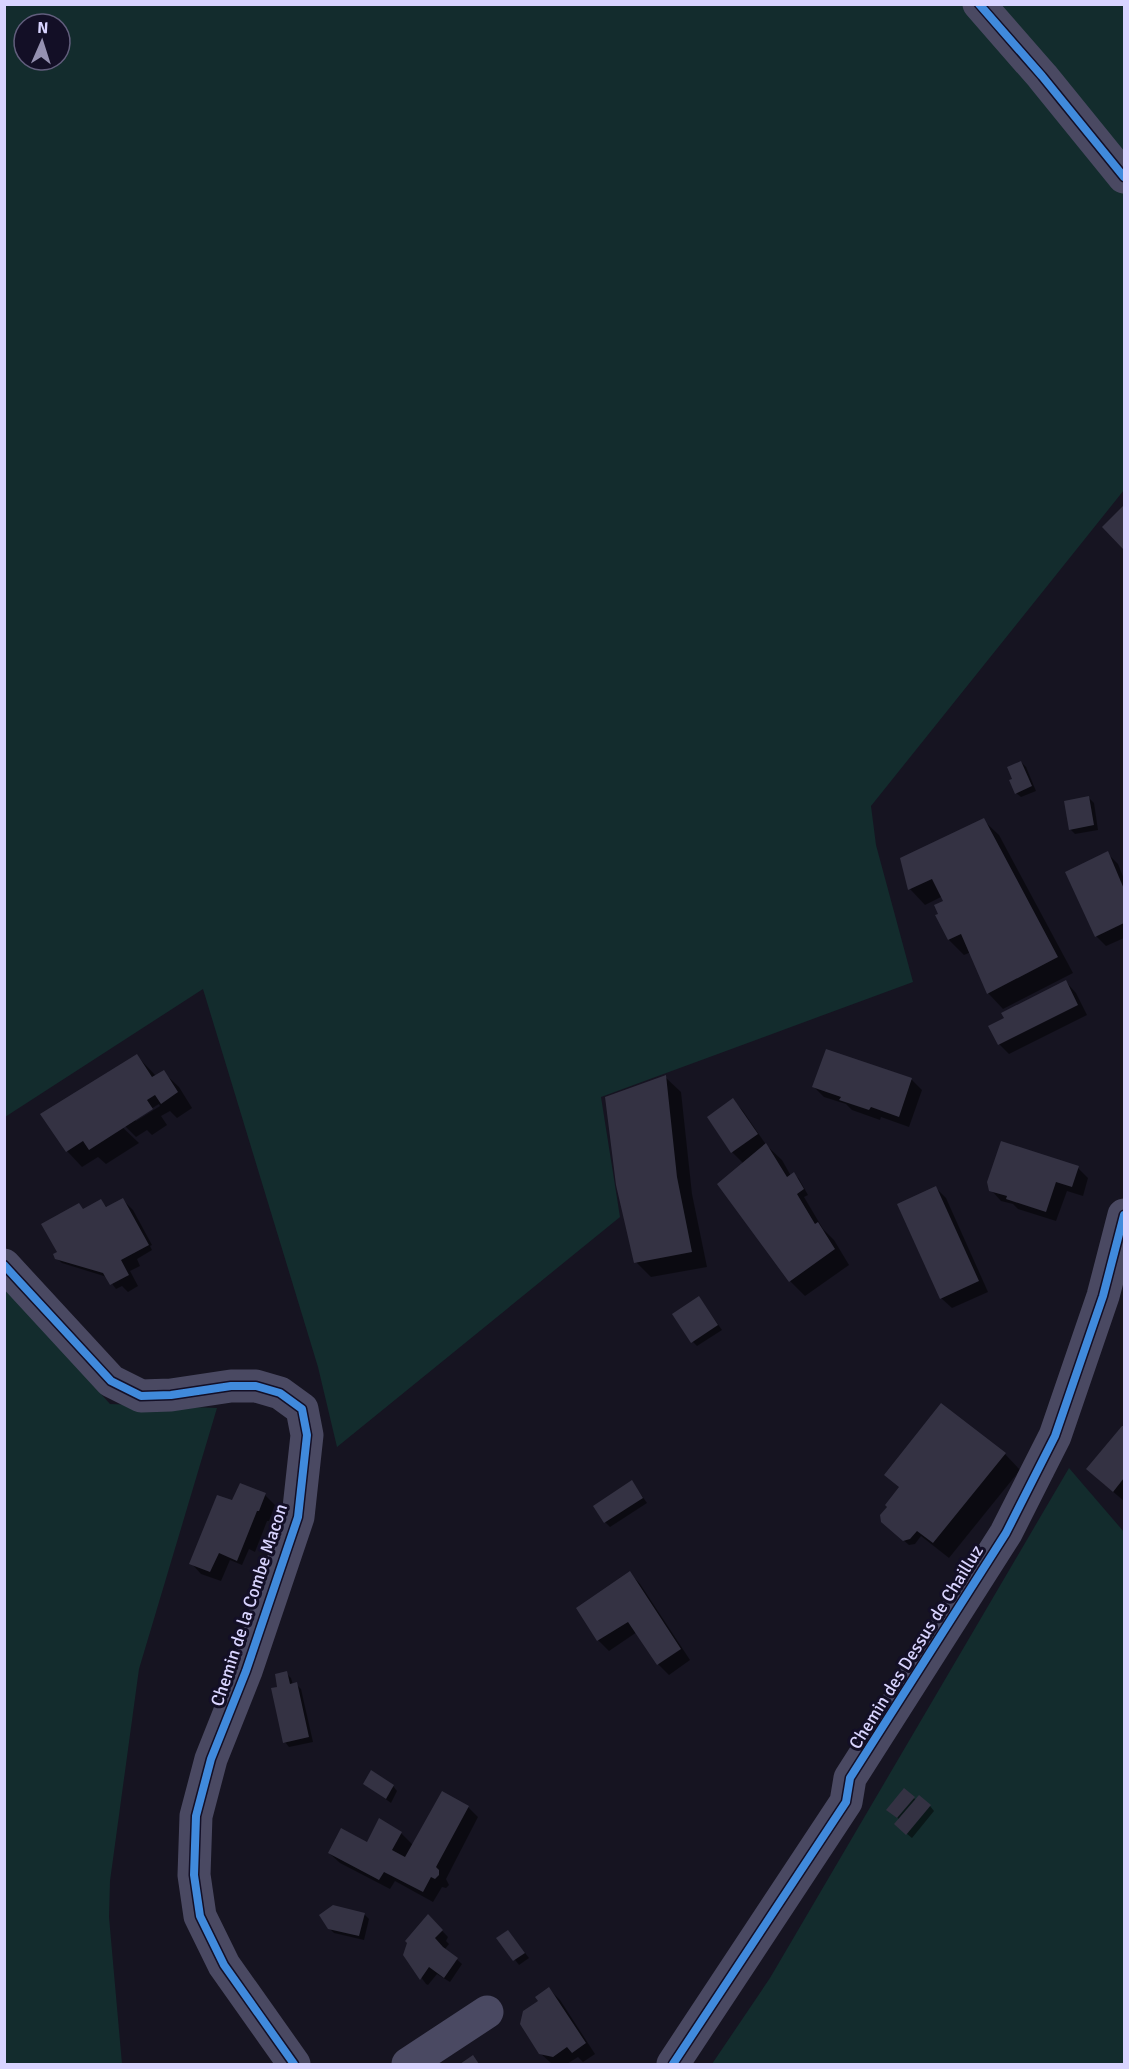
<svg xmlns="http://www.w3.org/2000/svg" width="1129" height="2069" font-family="Signika,sans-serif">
  <rect width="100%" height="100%" fill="#161421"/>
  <!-- green -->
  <g fill="#132c2d" fill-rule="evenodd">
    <path d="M5 5H1124V490L871 806 876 845 913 982 601 1097 620 1217 337 1447 318 1367 203 989 5 1117ZM24 24H60V60H24Z"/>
    <polygon points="4,1286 110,1404 217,1408 139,1669 110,1881 109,1917 122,2064 5,2064"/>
    <polygon points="1069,1468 1124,1532 1124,2064 712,2064 770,1978"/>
  </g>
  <!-- shadow -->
  <g fill="#0007" fill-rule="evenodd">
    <polygon points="1124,507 1124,548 1104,527"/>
    <polygon points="1021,762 1026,767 1036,791 1021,797 1016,793 1014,780"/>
    <polygon points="1089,798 1094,803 1098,830 1075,834 1070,829"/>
    <polygon points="983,820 999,835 1073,973 1003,1009 988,993 971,952 964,955 949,940 938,915 945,901 943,896 925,905 910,889 902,859"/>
    <polygon points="1107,853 1118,864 1124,879 1124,938 1106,946 1096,936"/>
    <polygon points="1066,982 1076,993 1087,1015 1009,1054 999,1044"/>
    <polygon points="827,1051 912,1080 922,1090 909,1127 881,1117 880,1120 852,1110 846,1104 824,1097 814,1087"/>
    <path d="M137 1056 156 1076 163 1072 179 1087 192 1108 177 1118 170 1111 161 1116 167 1125 152 1135 147 1130 136 1137 120 1121 118 1123 139 1143 106 1164 98 1157 82 1167 67 1151ZM159 1104 160 1106 136 1121 134 1119Z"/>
    <polygon points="665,1077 681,1092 692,1194 707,1267 651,1277 636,1262"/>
    <polygon points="733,1100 743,1111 767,1146 782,1160 791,1176 794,1174 799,1179 808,1195 804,1197 823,1229 834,1240 849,1265 805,1296 790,1281 744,1164 732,1152 709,1118"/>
    <polygon points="1078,1168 1088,1178 1083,1196 1067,1191 1056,1221 1018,1209 1013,1204 1001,1201 991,1190"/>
    <polygon points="936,1188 946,1198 988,1292 952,1308 941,1298"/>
    <polygon points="123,1200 133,1210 152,1245 150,1246 152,1250 137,1259 140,1266 130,1271 138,1286 128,1292 122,1286 116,1289 107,1277 62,1263 56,1258 84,1210 101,1201 108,1208"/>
    <polygon points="703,1303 722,1330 697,1346 693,1342"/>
    <polygon points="941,1405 1005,1454 1020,1470 949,1558 921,1536 915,1544 909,1545 887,1526 900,1488"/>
    <polygon points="1124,1428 1124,1501 1099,1480"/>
    <polygon points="632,1482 647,1503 610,1527 605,1522"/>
    <polygon points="265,1495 275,1505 269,1521 267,1521 255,1552 249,1549 242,1565 230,1560 221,1581 201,1574 191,1563 233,1502"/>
    <polygon points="630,1573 640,1584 690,1660 669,1675 658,1664 637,1632 609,1651 598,1640 578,1608"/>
    <polygon points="286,1673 291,1678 293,1685 296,1684 301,1689 313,1742 289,1747 285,1742"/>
    <polygon points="365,1784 393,1786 397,1791 391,1803"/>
    <polygon points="904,1790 916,1800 930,1806 934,1811 912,1838 901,1829 900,1820 893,1814"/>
    <polygon points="468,1807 478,1817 446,1879 449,1885 446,1888 442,1887 433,1902 395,1881 390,1889 340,1863 329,1853 401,1833 413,1845"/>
    <polygon points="364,1914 369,1919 364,1940 334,1933 329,1928"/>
    <polygon points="428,1916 448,1937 446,1941 449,1944 445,1949 462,1964 450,1982 437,1974 428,1985 426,1984 404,1954"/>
    <polygon points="508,1931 529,1958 519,1965 498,1938"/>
    <polygon points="549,1989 560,2000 595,2054 583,2062 578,2057 567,2064 552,2064 540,2053 540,2002"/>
  </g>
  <!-- building -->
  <g fill="#343243">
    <polygon points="1124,505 1124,550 1102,527"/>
    <polygon points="1021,761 1032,786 1015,794 1009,780 1012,779 1007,767"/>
    <polygon points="1089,796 1094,825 1069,830 1064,801"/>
    <polygon points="984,818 1058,957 987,994 961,934 948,940 935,915 938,914 934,905 943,901 932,879 908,890 900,858"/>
    <polygon points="1108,851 1124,889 1124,923 1095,937 1065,872"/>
    <polygon points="1066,980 1078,1005 998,1045 988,1026 1004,1018 1001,1013"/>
    <polygon points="826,1049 912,1078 899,1117 871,1107 869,1110 839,1100 841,1097 812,1087"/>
    <polygon points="137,1054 152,1077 164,1070 178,1092 161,1104 155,1095 147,1100 153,1109 89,1150 83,1141 66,1152 40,1114"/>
    <polygon points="666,1075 677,1177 692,1252 634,1263 616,1185 605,1097"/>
    <polygon points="733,1098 758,1134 731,1153 707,1117"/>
    <polygon points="1001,1141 1079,1166 1072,1187 1056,1182 1046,1212 1006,1199 1007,1196 989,1191 987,1182"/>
    <polygon points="766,1143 787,1177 794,1172 804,1189 797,1194 815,1224 818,1222 835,1249 789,1282 717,1184"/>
    <polygon points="936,1186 979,1281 940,1299 897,1204"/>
    <polygon points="123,1198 149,1245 121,1260 129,1275 110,1285 103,1273 55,1259 53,1254 57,1252 41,1224 79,1203 83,1209 101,1199 106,1207"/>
    <polygon points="699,1296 718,1325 691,1343 672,1314"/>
    <polygon points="941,1403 1006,1453 933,1543 917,1531 910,1539 903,1541 881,1522 880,1515 887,1507 885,1505 899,1487 884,1475"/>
    <polygon points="1122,1426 1124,1426 1124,1478 1113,1492 1086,1469"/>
    <polygon points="632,1480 643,1498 604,1523 593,1506"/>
    <polygon points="240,1483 266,1493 259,1511 257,1511 237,1561 219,1553 210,1572 189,1564 217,1495 232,1500"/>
    <polygon points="630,1571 681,1649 657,1665 628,1622 597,1641 576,1608"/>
    <polygon points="287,1671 290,1684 297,1682 309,1737 283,1743 271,1688 277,1687 275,1674"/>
    <polygon points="371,1770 394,1785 386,1799 363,1784"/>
    <polygon points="904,1788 915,1797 897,1818 886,1810"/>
    <polygon points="442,1791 469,1806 436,1867 439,1870 439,1875 435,1879 431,1877 423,1892 384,1872 379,1880 328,1853 341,1828 367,1842 379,1818 402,1832 392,1850 405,1857"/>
    <polygon points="919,1795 931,1805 906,1835 894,1824"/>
    <polygon points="333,1905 365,1913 359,1936 328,1929 319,1915"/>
    <polygon points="428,1914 443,1930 435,1938 443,1947 458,1958 444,1978 429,1967 420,1980 403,1955 407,1943 405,1941"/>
    <polygon points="508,1930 525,1953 513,1961 496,1938"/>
    <polygon points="549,1987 586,2043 572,2053 567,2047 553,2057 539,2054 520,2024 523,2011 538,2001 535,1997"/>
    <polygon points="473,2055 479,2064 460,2064"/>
  </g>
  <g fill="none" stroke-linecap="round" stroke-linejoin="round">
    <!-- minor -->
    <g stroke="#4a4962" stroke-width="33">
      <polyline points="979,4 1042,76 1124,177"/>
      <polyline points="4,1265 111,1381 141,1396 171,1395 231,1386 256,1386 280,1393 302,1409 307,1435 298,1517 246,1671 211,1759 196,1816 194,1875 200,1916 224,1965 294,2064"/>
      <polyline points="408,2064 487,2012"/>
      <polyline points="673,2064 846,1802 850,1778 1006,1533 1055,1436 1103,1296 1124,1215"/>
    </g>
    <!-- cycleway casing -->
    <g stroke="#130f26" stroke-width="11">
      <g id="cycleway">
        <polyline points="979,4 1042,76 1124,177"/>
        <polyline points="4,1265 111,1381 141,1396 171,1395 231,1386 256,1386 280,1393 302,1409 307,1435 298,1517 246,1671 211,1759 196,1816 194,1875 200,1916 224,1965 294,2064"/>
        <polyline points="673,2064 846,1802 850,1778 1006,1533 1055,1436 1103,1296 1124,1215"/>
      </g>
    </g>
    <!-- cycleway -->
    <use href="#cycleway" stroke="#408adc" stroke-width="8"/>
  </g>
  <g text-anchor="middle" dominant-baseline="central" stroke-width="6" stroke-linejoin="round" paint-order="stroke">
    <!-- street labels -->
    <g font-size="18" fill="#d9d4ff" stroke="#130f26">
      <text transform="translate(249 1605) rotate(-72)">Chemin de la Combe Macon</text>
      <text transform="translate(916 1647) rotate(-58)">Chemin des Dessus de Chailluz</text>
    </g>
  </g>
  <!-- border -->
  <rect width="1129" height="2069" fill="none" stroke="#d9d4ff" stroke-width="12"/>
  <!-- north arrow -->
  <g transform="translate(42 42) rotate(3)"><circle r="28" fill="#130f26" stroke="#625e7d" stroke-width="1.5"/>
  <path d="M0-4.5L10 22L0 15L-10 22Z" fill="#9591b1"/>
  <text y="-9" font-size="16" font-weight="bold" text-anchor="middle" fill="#d9d4ff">N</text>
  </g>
</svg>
